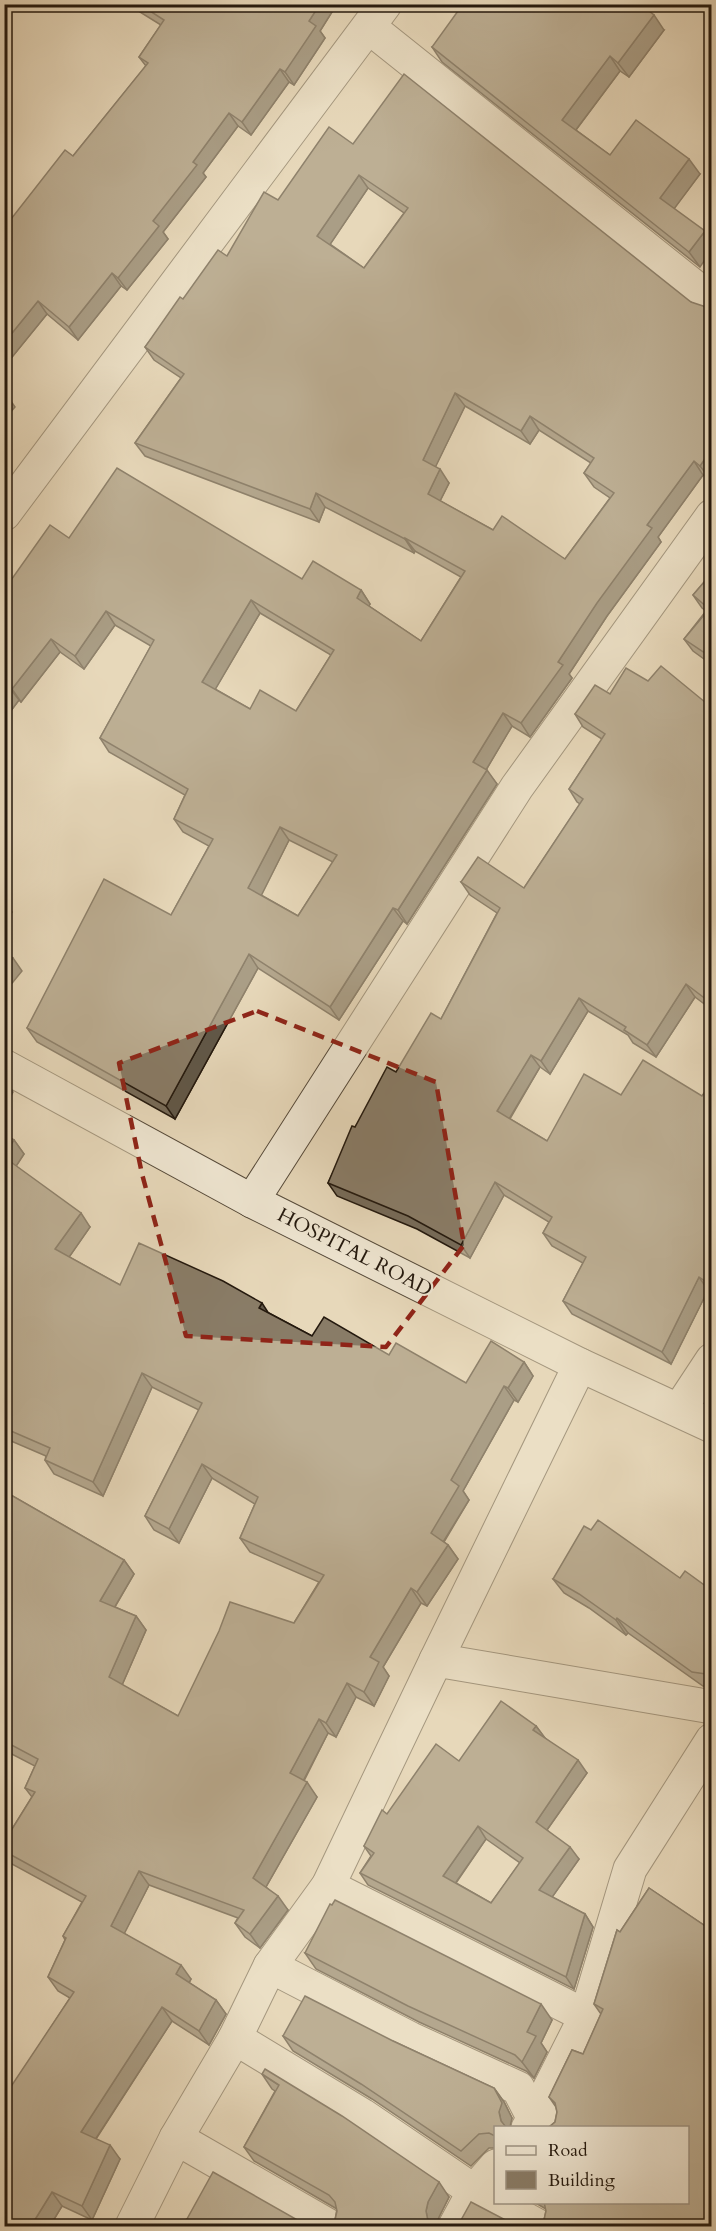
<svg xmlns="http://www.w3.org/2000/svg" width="716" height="2231" font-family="Cardo,serif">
  <rect width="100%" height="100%" fill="#e7d8ba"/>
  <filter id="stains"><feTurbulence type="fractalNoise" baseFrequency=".00333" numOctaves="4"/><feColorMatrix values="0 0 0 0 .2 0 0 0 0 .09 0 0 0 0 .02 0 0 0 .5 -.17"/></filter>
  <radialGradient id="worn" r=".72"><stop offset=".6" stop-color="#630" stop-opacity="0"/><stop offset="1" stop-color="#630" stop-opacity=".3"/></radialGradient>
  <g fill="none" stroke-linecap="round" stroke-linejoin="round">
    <!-- minor casing -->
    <g stroke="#554939" stroke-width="35">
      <g id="minor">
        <polyline points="369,27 712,301"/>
        <polyline points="4,514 385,4"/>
        <polyline points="4,1066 252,1201 580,1365 712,1426"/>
        <polyline points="252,1201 517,787 712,516"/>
        <polyline points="679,1410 712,1360"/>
        <polyline points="436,1660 712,1707"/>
        <polyline points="328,1886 586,2016"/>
        <polyline points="270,1966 411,2039 518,2088 534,2119 549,2127"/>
        <polyline points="235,2038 362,2115 474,2191 538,2226"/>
        <polyline points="528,2128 534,2119 586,2016 630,1869 712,1740"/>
        <polyline points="176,2138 329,2226"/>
        <polyline points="132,2226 176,2138 235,2038 270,1966 328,1886 436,1660 580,1365"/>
        <polyline points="455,2226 474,2191 496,2166"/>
      </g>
    </g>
    <!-- minor -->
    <use href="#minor" stroke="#efe6d2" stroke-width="33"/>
  </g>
  <!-- wall -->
  <g fill="#766b59" stroke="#24190e" stroke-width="1.5" fill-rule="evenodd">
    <polygon points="127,4 337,4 320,31 325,38 294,85 289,82 251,135 238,126 203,173 206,177 163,232 168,239 127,290 121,286 78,340 47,314 4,367 4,228 73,156 146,66 139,57 161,25"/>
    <polygon points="664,30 629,77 620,71 576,130 610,155 700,174 674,208 700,267 442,62 432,47"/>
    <path d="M353 144 691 302 710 479 703 475 658 537 661 542 607 616 569 674 572 678 530 737 512 726 486 770 497 784 407 924 403 921 339 1020 258 968 175 1119 37 1042 27 1028 171 915 209 846 183 832 174 819 185 795 109 752 100 738 151 646 115 625 84 669 60 652 21 702 19 700 4 720V590L69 538 361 590 370 604 369 606 421 641 461 577 415 551 414 553 325 507 319 522 145 456 135 443 181 378 154 360 145 347 183 299 227 256 278 200ZM368 188 404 213 364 268 330 244ZM465 406 530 444 539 430 591 463 584 473 594 487 610 498 565 559 493 530 440 501 449 483 435 467ZM260 613 331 655 296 711 250 709 215 689ZM289 840 333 862 298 916 261 895Z"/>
    <polygon points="711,574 711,664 693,651 684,639 706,611 702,608 693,595"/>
    <polygon points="648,681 711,707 711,1009 695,997 656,1057 633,1043 628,1035 588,1011 550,1074 540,1067 510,1119 547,1141 621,1095 702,1096 711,1084 711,1292 708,1290 671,1364 572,1314 563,1301 583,1263 552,1246 543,1233 549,1222 504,1195 470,1258 417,1229 337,1196 328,1183 355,1127 396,1072 441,1019 497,913 470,895 461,882 524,888 580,804 577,802 569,789 602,739 583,727 575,714 610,694"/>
    <polygon points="4,1134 14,1140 24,1154 16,1166 90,1227 69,1257 120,1285 269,1313 312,1336 389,1355 466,1383 524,1362 533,1376 518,1402 514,1400 463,1491 469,1500 444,1542 448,1545 458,1559 427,1606 421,1603 383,1667 389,1676 374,1706 356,1697 336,1737 328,1733 304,1781 317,1797 266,1887 288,1910 260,1948 245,1937 235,1923 238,1918 149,1885 124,1933 191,1979 189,1983 216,2000 226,2014 209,2045 172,2021 96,2139 120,2159 92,2220 62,2206 50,2226 4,2226 5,2098 70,1998 58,1991 48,1977 65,1940 63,1936 82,1902 10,1863 4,1855 4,1842 32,1797 25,1788 35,1766 4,1750 4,1491 124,1560 134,1574 115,1607 136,1616 146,1630 122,1685 178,1716 294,1623 319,1582 250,1552 240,1538 255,1504 212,1478 179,1543 154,1530 145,1516 199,1410 152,1387 103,1496 54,1474 45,1460 46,1456 4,1438"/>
    <polygon points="680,1578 711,1590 711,1688 703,1686 628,1633 626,1635 589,1608 564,1593 553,1579"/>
    <path d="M536 1726 544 1737 587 1773 547 1830 579 1859 552 1897 585 1914 593 1927 574 1989 368 1885 360 1873 371 1856 364 1846 387 1814 459 1761ZM486 1839 520 1863 491 1903 456 1883Z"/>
    <polygon points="649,1888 711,1930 711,2226 538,2226 544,2220 546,2211 546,2209 534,2202 687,2202 687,2127 549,2127 555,2122 557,2112 556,2107 549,2097 572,2050 583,2054 601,2014 594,2004 617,1930 620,1932"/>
    <polygon points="305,1953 552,2020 541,2043 547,2052 534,2078 526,2071 419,2022 316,1969"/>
    <polygon points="283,2036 393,2041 494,2088 504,2102 512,2118 509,2126 495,2127 495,2148 489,2148 471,2166 372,2099 293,2051"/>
    <polygon points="262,2074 449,2197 439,2217 436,2226 335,2220 337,2209 254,2161 244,2147 275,2091 272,2089"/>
    <polygon points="187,2219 308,2226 192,2226"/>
  </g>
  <!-- shaded-wall -->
  <g fill="#605748" stroke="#24190e" stroke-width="1.5">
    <polygon points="320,4 337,4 320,31 325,38 294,85 285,72 309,21"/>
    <polygon points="654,15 664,30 629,77 618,63"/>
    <polygon points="610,56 620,71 572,135 562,120"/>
    <polygon points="280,69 289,82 251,135 242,122"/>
    <polygon points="229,113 238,126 203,173 206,177 163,232 168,239 127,290 118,278 153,221 193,162"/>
    <polygon points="689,159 700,174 671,213 660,198"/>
    <polygon points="359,175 368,188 327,249 317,236"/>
    <polygon points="705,231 711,241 711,251 700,267 689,252"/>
    <polygon points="112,273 121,286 78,340 69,327"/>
    <polygon points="38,301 47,314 4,367 4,343"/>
    <polygon points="455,393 465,406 432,474 423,460"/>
    <polygon points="6,394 15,407 4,420 4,396"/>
    <polygon points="530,416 539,430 530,444 521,431"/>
    <polygon points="711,450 711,476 710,479 700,466"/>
    <polygon points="694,461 703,475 658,537 661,542 607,616 569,674 572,678 530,737 521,723 558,662 647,525"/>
    <polygon points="440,469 449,483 437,507 428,494"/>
    <polygon points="316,493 325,507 319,522 310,509"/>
    <polygon points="405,538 415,551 414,553 405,539"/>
    <polygon points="361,590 370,604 366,611 357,598"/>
    <polygon points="251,600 260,613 212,695 202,682"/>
    <polygon points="106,611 115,625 84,669 75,656"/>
    <polygon points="51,639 60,652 21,702 12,689"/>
    <polygon points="9,687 19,700 4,720 4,694"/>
    <polygon points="503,713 512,726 483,775 473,762"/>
    <polygon points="487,770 497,784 407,924 398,910"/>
    <polygon points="280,827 289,840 258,902 248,888"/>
    <polygon points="4,901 12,912 4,926"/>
    <polygon points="393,908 403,921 339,1020 330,1007"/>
    <polygon points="249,954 258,968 175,1119 166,1106"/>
    <polygon points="13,958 22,971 5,992 4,991 4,968"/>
    <polygon points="686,984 695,997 656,1057 647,1045"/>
    <polygon points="579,998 588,1011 550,1074 541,1061"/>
    <polygon points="531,1055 540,1067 506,1124 497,1111"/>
    <polygon points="4,1080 13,1092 4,1109"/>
    <polygon points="14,1140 24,1154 13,1171 4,1158 4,1155"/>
    <polygon points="495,1182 504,1195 470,1258 461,1245"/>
    <polygon points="81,1213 90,1227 65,1263 55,1249"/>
    <polygon points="699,1277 708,1290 671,1364 662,1352"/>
    <polygon points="262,1303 271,1317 259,1308"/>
    <polygon points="524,1362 533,1376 518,1402 508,1388"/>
    <polygon points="142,1373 152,1387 103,1496 93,1482"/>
    <polygon points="504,1386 514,1400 463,1491 469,1500 440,1547 431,1533 451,1480"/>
    <polygon points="202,1464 212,1478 179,1543 169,1529"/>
    <polygon points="448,1545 458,1559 427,1606 417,1592"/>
    <polygon points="124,1560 134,1574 110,1615 100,1601"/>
    <polygon points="411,1588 421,1603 383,1667 389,1676 374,1706 364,1692 370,1657"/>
    <polygon points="136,1616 146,1630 119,1692 109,1677"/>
    <polygon points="617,1618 628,1633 626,1635 616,1620"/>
    <polygon points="347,1683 356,1697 336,1737 326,1723"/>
    <polygon points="319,1719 328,1733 300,1787 290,1773"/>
    <polygon points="536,1726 545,1738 533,1730"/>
    <polygon points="578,1760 587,1773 544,1834 536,1822"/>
    <polygon points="307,1782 317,1797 263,1892 253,1878"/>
    <polygon points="478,1826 486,1839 452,1888 443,1876"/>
    <polygon points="570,1847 579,1859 548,1903 539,1890"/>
    <polygon points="139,1871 149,1885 121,1940 111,1926"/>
    <polygon points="278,1896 288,1910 260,1948 250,1934"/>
    <polygon points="585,1914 593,1927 574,1989 566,1977"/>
    <polygon points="181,1965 191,1979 186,1988 176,1974"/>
    <polygon points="216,2000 226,2014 209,2045 199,2031"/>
    <polygon points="541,2004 552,2020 541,2043 547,2052 534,2078 522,2062 527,2032"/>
    <polygon points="162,2007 172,2021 91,2146 81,2132"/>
    <polygon points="494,2088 504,2102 512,2118 510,2127 505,2127 501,2121"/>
    <polygon points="110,2145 120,2159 92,2220 82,2206"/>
    <polygon points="439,2182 449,2197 439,2217 436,2226 433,2226 428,2221 426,2211 428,2202"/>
    <polygon points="52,2192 62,2206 50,2226 31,2226"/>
  </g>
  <!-- building -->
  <g fill="#897c67" stroke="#24190e" stroke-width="1.5" fill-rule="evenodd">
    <polygon points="139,4 320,4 309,21 316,26 285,72 280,69 242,122 229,113 193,162 197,165 153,221 159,226 118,278 112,273 69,327 38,301 4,343 4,228 65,150 73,156 148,63 139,57 164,20"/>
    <polygon points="463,4 640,4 654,15 618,63 610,56 562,120 610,155 636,120 689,159 660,198 705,231 689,252 432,47"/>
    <path d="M404 74 691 302 703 306 711 312V414L710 416 711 417V450L700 466 694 461 647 525 652 528 597 603 558 662 563 665 521 723 503 713 473 762 487 770 398 910 393 908 330 1007 249 954 166 1106 27 1028 104 879 171 915 213 839 174 819 188 789 100 738 154 640 106 611 75 656 51 639 12 689 9 687 4 694V590L50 525 69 538 117 468 302 579 313 561 361 590 357 598 421 641 465 571 405 538V539L316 493 310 509 135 443 184 374 145 347 180 297 183 299 218 250 227 256 264 192 278 200 329 127 353 144ZM359 175 408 208 364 268 317 236ZM455 393 521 431 530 416 594 458 584 473 614 493 565 559 502 516 493 530 428 494 440 469 423 460ZM251 600 334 650 296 711 260 690 250 709 202 682ZM280 827 337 855 298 916 248 888Z"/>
    <polygon points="711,574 711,657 684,639 709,609 693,595"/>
    <polygon points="661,666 711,707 711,1003 686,984 647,1045 624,1030 626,1027 579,998 541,1061 531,1055 497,1111 547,1141 584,1074 621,1095 643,1060 702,1096 711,1084 711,1285 699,1277 662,1352 563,1301 586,1257 543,1233 552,1217 495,1182 461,1245 408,1216 328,1183 352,1126 355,1127 387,1067 396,1072 431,1013 441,1019 500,908 461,882 478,857 524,888 583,799 569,789 605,734 575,714 595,685 610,694 626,668 648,681"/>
    <polygon points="4,951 13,958 4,968"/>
    <polygon points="4,1134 14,1140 4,1155"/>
    <polygon points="4,1157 81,1213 55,1249 120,1285 139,1243 223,1281 262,1303 259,1308 312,1336 324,1317 389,1355 396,1343 466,1383 491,1341 524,1362 508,1388 504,1386 451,1480 459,1486 431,1533 448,1545 417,1592 411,1588 370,1657 379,1662 364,1692 347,1683 326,1723 319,1719 290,1773 307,1782 253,1878 278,1896 250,1934 235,1923 244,1910 139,1871 111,1926 181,1965 176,1974 216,2000 199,2031 162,2007 81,2132 110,2145 82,2206 52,2192 31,2226 4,2226 4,2097 74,1992 48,1977 66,1938 63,1936 86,1896 4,1851 4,1842 35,1792 25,1788 38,1759 4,1741 4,1491 124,1560 100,1601 136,1616 109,1677 178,1716 219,1631 230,1602 294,1623 324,1575 240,1538 258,1497 202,1464 169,1529 145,1516 202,1403 142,1373 93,1482 45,1460 50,1448 4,1428"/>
    <polygon points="598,1520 680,1578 685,1571 711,1590 711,1678 706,1674 692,1672 617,1618 616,1620 579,1594 553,1579 584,1526 591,1530"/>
    <path d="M501 1701 536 1726 533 1730 578 1760 536 1822 570 1847 539 1890 585 1914 566 1977 360 1873 374 1853 364 1846 382 1810 387 1814 436 1744 459 1761ZM478 1826 523 1858 491 1903 443 1876Z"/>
    <polygon points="649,1888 711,1930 711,2226 538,2226 544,2220 546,2211 544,2202 687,2202 687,2127 549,2127 555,2122 557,2112 555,2103 549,2097 572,2050 583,2054 603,2009 594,2004 617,1930 620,1932"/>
    <polygon points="335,1900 541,2004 527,2032 536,2036 522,2062 515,2055 408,2006 305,1953 330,1904 332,1905"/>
    <polygon points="305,1996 393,2041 494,2088 502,2103 499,2112 501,2121 506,2127 495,2127 495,2136 489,2133 479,2134 461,2151 361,2084 283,2036"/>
    <polygon points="265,2069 342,2116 439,2182 428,2202 426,2211 428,2221 434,2226 329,2226 335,2220 337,2211 335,2202 329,2195 244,2147 279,2085 262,2074"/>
    <polygon points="213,2172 308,2226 200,2226 187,2219"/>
    <polygon points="471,2202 517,2226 455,2226 461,2220"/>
  </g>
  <!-- marked area -->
  <path d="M0 0H716V2231H0ZM257 1011 436 1082 464 1245 386 1347 186 1336 142 1174 119 1063Z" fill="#e7d8ba" fill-opacity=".55" fill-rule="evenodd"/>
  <path fill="none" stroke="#8f2418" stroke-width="4.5" stroke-dasharray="12 8" stroke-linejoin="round" d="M257 1011 436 1082 464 1245 386 1347 186 1336 142 1174 119 1063Z"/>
  <g text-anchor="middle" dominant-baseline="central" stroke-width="4.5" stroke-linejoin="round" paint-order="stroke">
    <!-- street labels -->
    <g font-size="20" fill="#24190e" stroke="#efe6d2">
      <text transform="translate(355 1252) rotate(27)">HOSPITAL ROAD</text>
    </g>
  </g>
  <!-- margin -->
  <rect width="716" height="2231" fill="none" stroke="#e7d8ba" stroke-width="24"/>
  <rect x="6" y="6" width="704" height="2219" fill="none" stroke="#24190e" stroke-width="3"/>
  <rect x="12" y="12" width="692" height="2207" fill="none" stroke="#24190e" stroke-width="1.5"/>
  <!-- legend -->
  <rect x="494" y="2126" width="195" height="78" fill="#efe6d2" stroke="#9e9484" stroke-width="1.5"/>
  <rect x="506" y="2146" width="30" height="9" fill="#efe6d2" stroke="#9e9484" stroke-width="1.5"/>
  <text x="548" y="2156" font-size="18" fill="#24190e">Road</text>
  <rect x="506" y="2171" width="30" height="18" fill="#897c67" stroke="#9e9484" stroke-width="1.5"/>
  <text x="548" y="2186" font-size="18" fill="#24190e">Building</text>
  <rect width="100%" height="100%" filter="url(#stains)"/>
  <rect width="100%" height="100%" fill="url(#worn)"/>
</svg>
